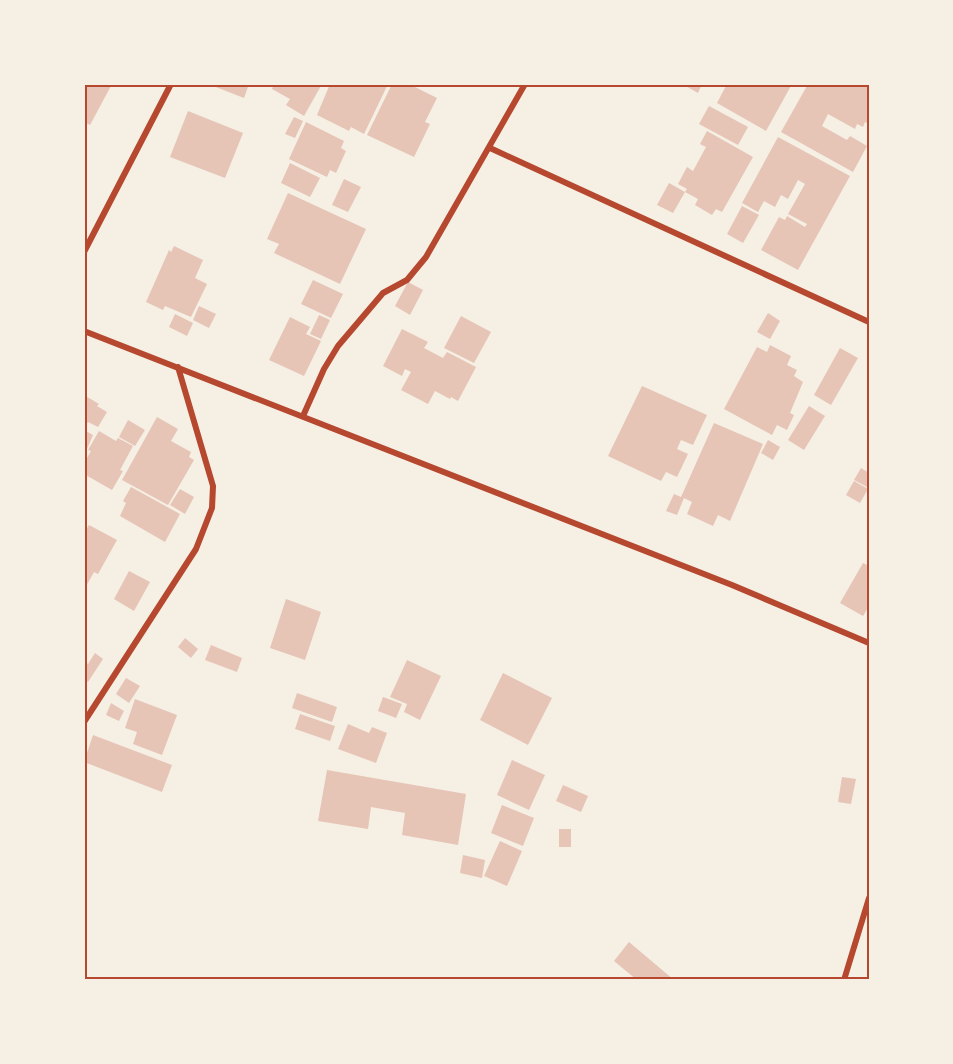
<svg xmlns="http://www.w3.org/2000/svg" width="953" height="1064" font-family="Barlow,sans-serif">
  <rect width="100%" height="100%" fill="#f6efe4"/>
  <!-- building -->
  <g fill="#e6c5b7">
    <polygon points="84,84 112,84 90,125 84,122"/>
    <polygon points="208,84 249,84 244,98"/>
    <polygon points="274,84 322,84 304,116 286,105 290,99 272,89"/>
    <polygon points="330,84 388,84 364,134 351,127 349,131 317,115"/>
    <polygon points="392,84 409,84 437,98 425,122 430,124 414,157 367,135"/>
    <polygon points="682,84 702,84 698,93"/>
    <polygon points="727,84 792,84 766,131 717,103"/>
    <polygon points="808,84 869,84 869,124 865,122 863,127 857,124 855,129 828,114 822,126 847,140 850,136 867,146 853,172 781,132"/>
    <polygon points="709,106 748,127 738,145 699,124"/>
    <polygon points="188,111 243,133 225,178 170,157"/>
    <polygon points="294,117 303,121 295,138 285,134"/>
    <polygon points="306,122 344,141 341,148 346,151 336,173 330,170 327,177 289,159"/>
    <polygon points="707,131 753,157 722,212 716,209 712,215 695,205 698,199 685,192 687,189 678,184 687,167 693,171 706,147 700,144"/>
    <polygon points="778,137 850,176 798,270 761,250 779,217 785,220 787,216 805,227 807,224 788,214 805,184 798,180 788,199 781,195 775,207 764,201 758,212 742,203"/>
    <polygon points="290,163 320,178 310,197 281,183"/>
    <polygon points="344,179 361,187 348,212 332,205"/>
    <polygon points="669,183 685,192 673,213 657,205"/>
    <polygon points="288,193 366,229 340,284 274,253 279,244 267,239"/>
    <polygon points="742,206 759,215 743,243 727,234"/>
    <polygon points="174,246 203,260 195,278 207,284 191,317 165,306 163,310 146,302 169,250 171,252"/>
    <polygon points="313,280 343,294 331,318 301,304"/>
    <polygon points="408,282 423,290 410,315 395,306"/>
    <polygon points="199,306 216,314 209,328 193,320"/>
    <polygon points="768,313 780,321 770,339 757,332"/>
    <polygon points="175,314 193,323 187,336 169,327"/>
    <polygon points="319,315 330,320 321,339 310,334"/>
    <polygon points="461,316 491,332 474,363 444,348"/>
    <polygon points="290,317 310,327 306,334 321,341 304,376 269,360"/>
    <polygon points="402,329 428,342 424,348 443,358 447,352 476,367 458,401 451,397 450,399 435,391 428,404 401,390 411,372 405,369 402,376 383,366"/>
    <polygon points="770,345 791,356 787,365 797,370 794,376 803,382 790,413 794,415 787,430 777,425 772,435 724,409 757,347 767,352"/>
    <polygon points="840,348 858,358 831,405 814,395"/>
    <polygon points="642,386 707,415 693,445 681,440 677,449 688,454 677,477 666,472 661,481 608,456"/>
    <polygon points="84,395 99,404 97,406 107,412 98,427 88,422 84,428"/>
    <polygon points="809,406 825,416 804,450 788,440"/>
    <polygon points="157,417 178,429 171,441 191,452 189,457 194,460 168,505 122,480"/>
    <polygon points="128,420 145,430 135,446 119,437"/>
    <polygon points="714,423 763,444 730,521 718,515 713,526 687,514 692,502 684,498 677,515 666,511 674,494 681,497"/>
    <polygon points="84,430 93,435 84,456"/>
    <polygon points="99,431 116,441 118,438 133,446 120,470 123,471 112,490 84,474 84,463 91,451 88,450"/>
    <polygon points="768,440 780,447 773,460 761,453"/>
    <polygon points="861,468 869,473 869,488 854,480"/>
    <polygon points="854,481 868,489 860,503 846,495"/>
    <polygon points="131,487 180,514 165,542 120,516 126,503 123,501"/>
    <polygon points="180,489 194,497 185,514 170,505"/>
    <polygon points="89,525 117,540 98,574 94,572 84,590 84,533"/>
    <polygon points="863,563 869,566 869,606 863,616 840,603"/>
    <polygon points="129,571 150,582 134,611 114,599"/>
    <polygon points="286,599 321,612 305,660 270,648"/>
    <polygon points="185,638 198,649 191,658 178,647"/>
    <polygon points="211,645 242,658 237,672 205,660"/>
    <polygon points="95,653 103,659 88,682 84,679 84,661 88,664"/>
    <polygon points="407,660 441,676 420,720 404,712 407,704 390,697"/>
    <polygon points="503,673 552,698 528,745 480,720"/>
    <polygon points="126,678 140,686 129,703 116,694"/>
    <polygon points="297,693 337,707 332,722 292,708"/>
    <polygon points="383,697 402,704 396,718 378,711"/>
    <polygon points="135,699 177,715 162,755 133,744 137,732 125,728"/>
    <polygon points="111,703 124,711 119,721 106,715"/>
    <polygon points="300,714 335,726 330,741 295,729"/>
    <polygon points="348,724 369,733 372,727 387,733 376,763 338,749"/>
    <polygon points="93,735 172,765 162,792 84,762"/>
    <polygon points="512,760 545,775 529,810 497,795"/>
    <polygon points="327,770 466,794 458,845 402,835 405,813 371,807 368,829 318,821"/>
    <polygon points="842,777 856,779 851,804 838,802"/>
    <polygon points="563,785 588,796 581,812 556,801"/>
    <polygon points="502,805 534,818 523,846 491,833"/>
    <rect x="559" y="829" width="12" height="18"/>
    <polygon points="500,841 522,851 507,886 484,876"/>
    <polygon points="463,855 485,860 482,878 460,873"/>
    <polygon points="629,942 674,980 637,980 614,961"/>
  </g>
  <g fill="none" stroke-linecap="round" stroke-linejoin="round">
    <!-- minor -->
    <g stroke="#b5482f" stroke-width="6">
      <polyline points="490,148 869,322"/>
      <polyline points="84,252 171,84"/>
      <polyline points="84,331 732,585 869,643"/>
      <polyline points="303,416 324,369 338,346 383,293 407,280 426,257 525,84"/>
      <polyline points="84,722 196,549 212,508 213,486 178,367"/>
      <polyline points="844,980 869,898"/>
    </g>
  </g>
  <!-- border -->
  <rect width="953" height="1064" fill="none" stroke="#f6efe4" stroke-width="171"/>
  <rect x="86" y="86" width="782" height="892" fill="none" stroke="#b5482f" stroke-width="2"/>
</svg>
